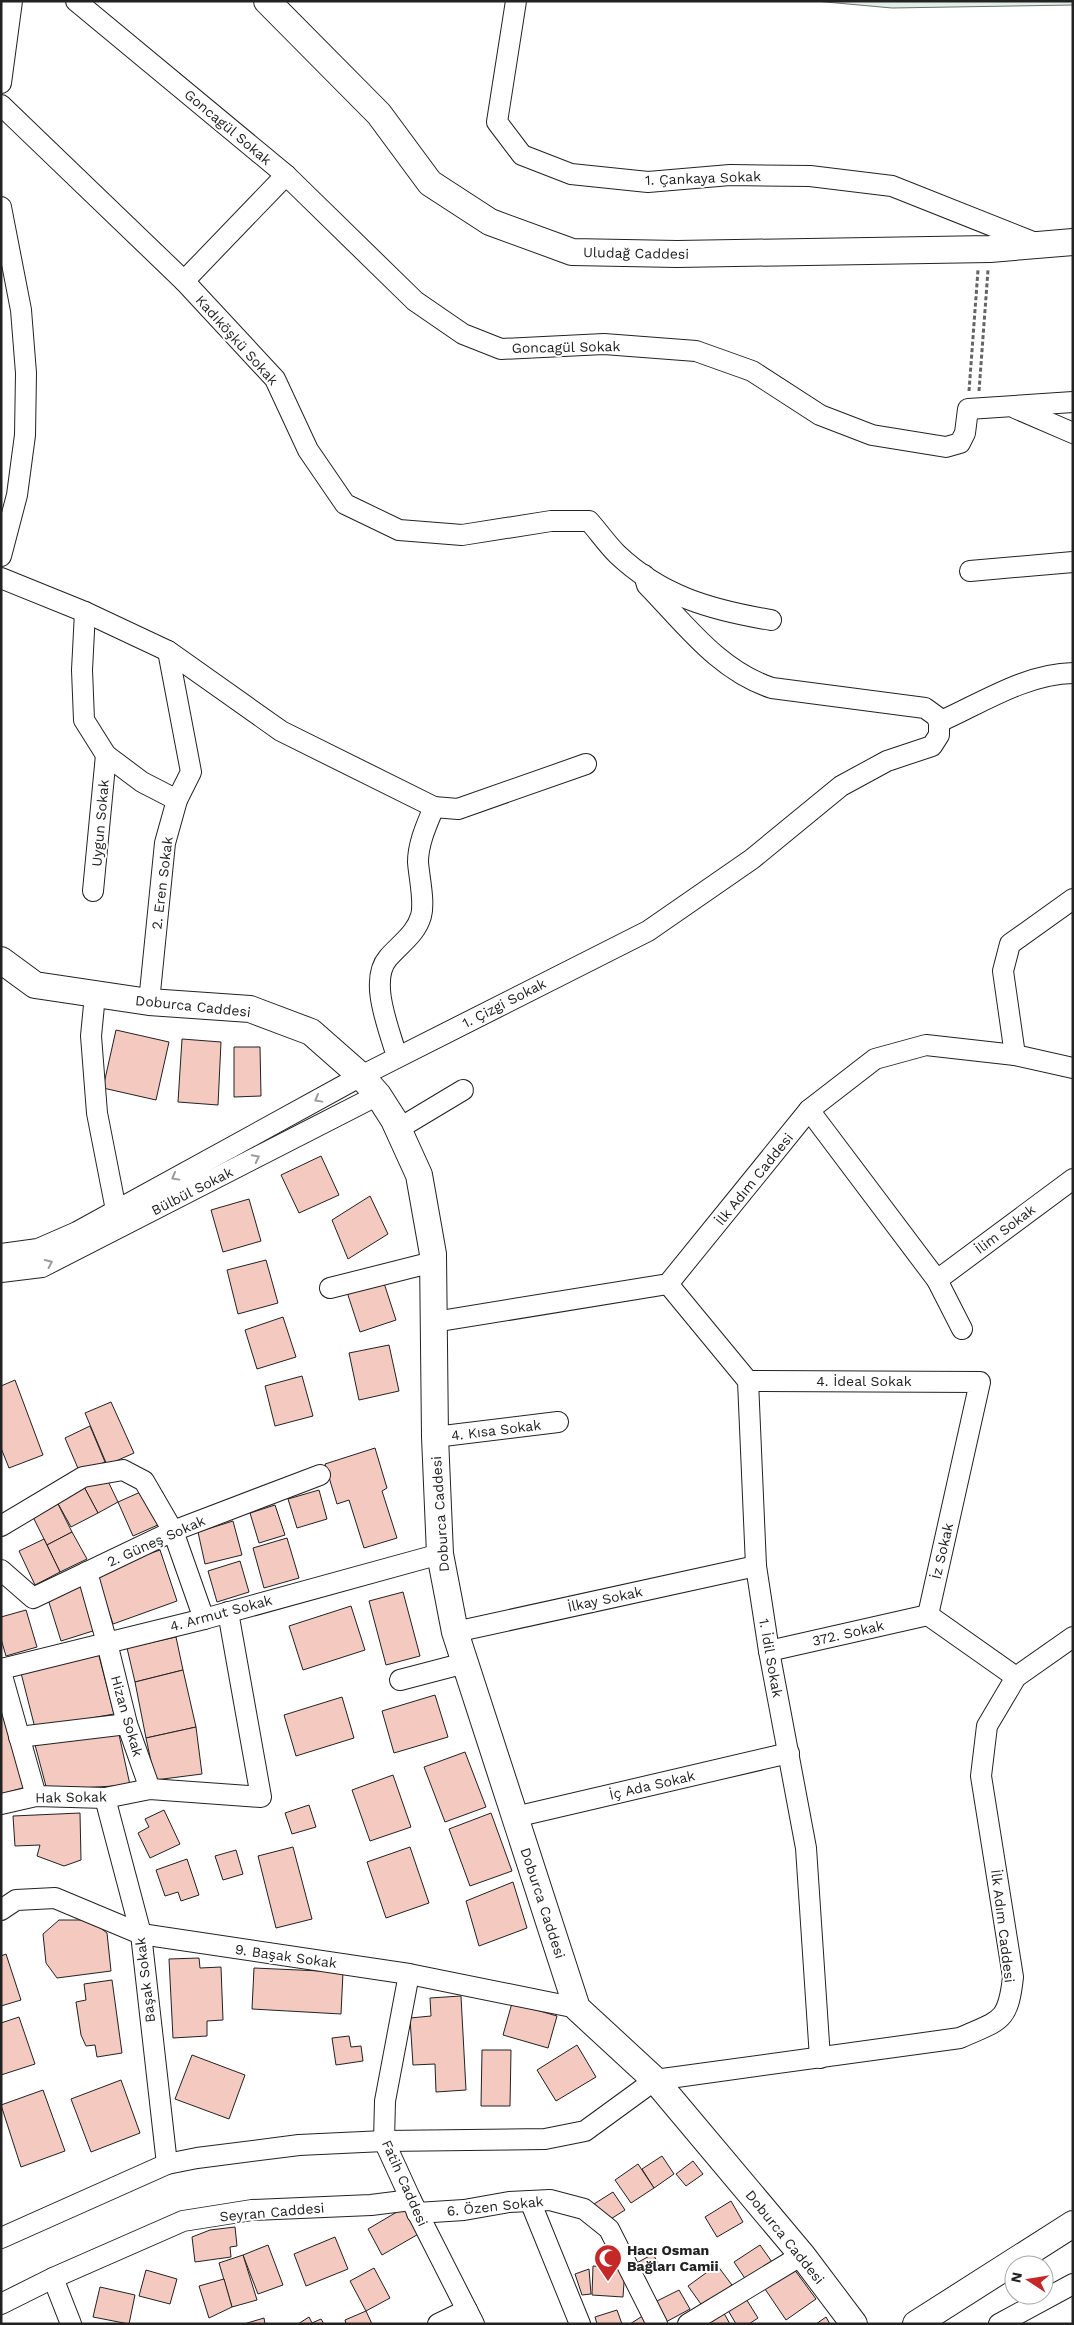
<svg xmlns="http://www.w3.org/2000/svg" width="1074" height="2325" font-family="'Work Sans',sans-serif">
  <rect width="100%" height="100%" fill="#fff"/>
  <!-- green -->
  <polygon fill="#e0efe3" stroke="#6f6f6f" points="815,1 1073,1 1073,5 892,8"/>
  <!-- building -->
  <g fill="#f3c9c0" stroke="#222">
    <polygon points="116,1030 169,1042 156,1100 103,1088"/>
    <polygon points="182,1039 221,1042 218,1105 178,1102"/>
    <polygon points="234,1047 260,1047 261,1096 234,1097"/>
    <polygon points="321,1156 339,1195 299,1213 281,1175"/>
    <polygon points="370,1196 388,1234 348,1259 332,1220"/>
    <polygon points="249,1199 261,1241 223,1252 211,1210"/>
    <polygon points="266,1260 278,1303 238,1314 227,1270"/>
    <polygon points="383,1280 396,1320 360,1332 347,1292"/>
    <polygon points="283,1317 296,1357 257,1369 245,1330"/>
    <polygon points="389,1345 399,1391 359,1400 349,1353"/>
    <polygon points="302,1376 313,1416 275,1426 265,1386"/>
    <polygon points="15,1380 43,1455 9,1468 1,1448 1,1386"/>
    <polygon points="111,1402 134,1453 107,1465 85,1413"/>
    <polygon points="90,1426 105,1462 80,1473 65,1438"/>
    <polygon points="375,1448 387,1488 382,1491 397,1538 364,1548 349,1500 337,1504 325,1464"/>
    <polygon points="105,1475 118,1502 98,1513 83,1485"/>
    <polygon points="83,1485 98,1513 71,1527 56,1500"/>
    <polygon points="145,1490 160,1524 133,1536 118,1502"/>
    <polygon points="319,1490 327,1519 297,1528 288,1499"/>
    <polygon points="56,1500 72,1532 47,1545 31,1513"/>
    <polygon points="275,1505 285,1535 259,1543 250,1513"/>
    <polygon points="233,1521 242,1555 205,1564 198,1532"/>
    <polygon points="72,1532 87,1559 60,1572 47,1545"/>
    <polygon points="287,1538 299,1578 264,1588 253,1548"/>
    <polygon points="44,1539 60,1572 35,1585 19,1551"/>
    <polygon points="160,1550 177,1601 113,1624 96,1572"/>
    <polygon points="240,1561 249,1592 217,1602 208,1571"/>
    <polygon points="81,1585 96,1630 61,1641 47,1596"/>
    <polygon points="403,1592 420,1656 386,1665 369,1601"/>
    <polygon points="351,1606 365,1650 303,1670 289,1626"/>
    <polygon points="26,1610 37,1647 6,1656 1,1639 1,1617"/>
    <polygon points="176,1637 183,1670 135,1682 127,1648"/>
    <polygon points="98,1652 114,1714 35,1728 21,1673"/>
    <polygon points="183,1670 196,1727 146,1738 135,1682"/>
    <polygon points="435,1695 448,1737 394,1753 382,1711"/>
    <polygon points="342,1697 354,1738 296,1756 284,1715"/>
    <polygon points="1,1699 26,1787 1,1794"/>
    <polygon points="196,1727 202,1774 155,1780 146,1738"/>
    <polygon points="118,1730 130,1785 47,1790 34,1741"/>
    <polygon points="465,1752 486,1807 445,1822 424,1767"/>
    <polygon points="393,1775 411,1827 370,1841 352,1790"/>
    <polygon points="309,1805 316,1827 292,1834 285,1813"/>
    <polygon points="164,1810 180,1844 150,1858 138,1833 149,1827 145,1819"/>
    <polygon points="80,1813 81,1860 64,1866 37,1856 40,1845 15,1846 13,1816"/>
    <polygon points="491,1813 512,1871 470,1886 449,1829"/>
    <polygon points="293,1847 312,1919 276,1928 258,1856"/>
    <polygon points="410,1847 429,1903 386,1918 367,1862"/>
    <polygon points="236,1850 243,1874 223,1880 215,1856"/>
    <polygon points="187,1859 199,1895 181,1901 178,1892 165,1896 156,1870"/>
    <polygon points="513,1882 527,1928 479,1946 466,1901"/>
    <polygon points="59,1920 90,1920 107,1933 111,1971 57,1978 46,1963 43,1934"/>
    <polygon points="6,1954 21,2000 1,2006 1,1956"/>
    <polygon points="199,1958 200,1968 221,1967 223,2020 207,2021 207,2036 173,2038 169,1959"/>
    <polygon points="254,1968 343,1972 341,2014 252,2009"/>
    <polygon points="112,1980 122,2053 97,2057 95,2045 86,2046 81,2035 76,2002 86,2000 84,1984"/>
    <polygon points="461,1996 466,2090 436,2092 435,2064 413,2065 410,2018 431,2016 430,1998"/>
    <polygon points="512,2003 557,2016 548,2048 503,2035"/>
    <polygon points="19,2017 35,2064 1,2075 1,2023"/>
    <polygon points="349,2036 351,2047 361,2046 363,2061 336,2065 332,2038"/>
    <polygon points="577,2045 596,2077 556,2101 537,2070"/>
    <polygon points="482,2050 511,2050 510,2106 481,2106"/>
    <polygon points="192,2055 245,2075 229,2119 175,2099"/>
    <polygon points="121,2080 140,2133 91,2152 71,2099"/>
    <polygon points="43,2090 65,2151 21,2167 1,2105"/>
    <polygon points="662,2156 674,2174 654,2188 642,2169"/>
    <polygon points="693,2161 703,2174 686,2186 676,2174"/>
    <polygon points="638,2164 654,2188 631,2203 615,2180"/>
    <polygon points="613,2192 625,2210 606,2222 594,2204"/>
    <polygon points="731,2201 743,2222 717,2237 705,2217"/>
    <polygon points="407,2206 422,2232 382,2255 368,2229"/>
    <polygon points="235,2227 237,2246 230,2247 231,2257 195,2262 192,2237 210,2230"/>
    <polygon points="335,2237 348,2269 306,2286 294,2254"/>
    <polygon points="268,2245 283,2285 258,2294 243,2255"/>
    <polygon points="760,2245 772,2262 746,2280 734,2262"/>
    <polygon points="653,2254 659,2265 639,2275 633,2265"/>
    <polygon points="243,2255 257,2300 232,2307 219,2263"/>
    <polygon points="717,2265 732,2285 703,2307 688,2286"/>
    <polygon points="593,2266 625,2268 623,2297 592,2295"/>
    <polygon points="374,2268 390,2298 366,2311 350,2281"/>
    <polygon points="589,2269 591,2294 582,2295 575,2274"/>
    <polygon points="794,2269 816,2299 786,2320 765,2289"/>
    <polygon points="146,2270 177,2279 170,2304 139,2296"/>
    <polygon points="224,2279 232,2307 209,2318 199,2286"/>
    <polygon points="100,2287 135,2295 129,2324 93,2317"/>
    <polygon points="679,2290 690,2309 664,2323 653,2303"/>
    <polygon points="743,2294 758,2318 749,2324 736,2324 725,2305"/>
    <polygon points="721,2308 730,2324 695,2324"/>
    <polygon points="617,2310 622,2324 597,2324 595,2317"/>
    <polygon points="366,2311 372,2324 346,2324 345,2320"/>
    <polygon points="644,2315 650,2324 630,2324"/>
    <polygon points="309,2317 312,2323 321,2319 324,2324 298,2324"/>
    <polygon points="826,2317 830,2324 816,2324"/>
    <polygon points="264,2318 265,2324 244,2324"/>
  </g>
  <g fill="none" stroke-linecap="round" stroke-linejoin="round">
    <!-- minor casing -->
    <g stroke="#222" stroke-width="22">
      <g id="minor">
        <polyline points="76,1 286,175 415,301 463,334 501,349 604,344 696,351 752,371 820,415 872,435 946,447 960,443 965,433 968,409 1073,402"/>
        <polyline points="516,1 497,122 522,155 571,174 648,182 730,175 810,176 892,186 1038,244"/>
        <polyline points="1,83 12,1"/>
        <path d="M1 105 184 281 275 379 308 450 345 504 399 530 462 535 551 521H589C598 531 607 544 617 554 661 596 711 610 771 620"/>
        <polyline points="1,207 21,310 26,373 25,435 17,495 1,556"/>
        <polyline points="184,281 286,175"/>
        <polyline points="1015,408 1073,433"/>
        <polyline points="970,571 1073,562"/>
        <polyline points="1,578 85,612 168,651 281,731 434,807 458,809 586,764"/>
        <polyline points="85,612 82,670 84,720 106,755 142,782 177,800"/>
        <path d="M939 722C982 703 1025 674 1073 673"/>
        <polyline points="93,891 106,755"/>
        <polyline points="95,995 91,1036 97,1113 116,1210 122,1219"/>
        <polyline points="149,1002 165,843 177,800 191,772 168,651"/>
        <polyline points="1015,1055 1003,971 1010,944 1073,899"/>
        <path d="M397 1057C390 1031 368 981 388 958 400 944 416 934 421 916 425 902 419 877 418 862 418 843 427 824 434 807"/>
        <polyline points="809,1110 937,1280 962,1329"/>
        <polyline points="398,1129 463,1090"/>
        <path d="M1 1254 38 1249 77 1232 361 1076 648 931 752 859 841 786 887 761 932 746 939 735V722L936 716 925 708 772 688C719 671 685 624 647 585L644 575"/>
        <polyline points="1,1272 42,1267 378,1095"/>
        <polyline points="937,1280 1073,1179"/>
        <polyline points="668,1284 748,1381 756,1566 769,1651 806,1848 820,2058"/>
        <polyline points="330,1288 433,1262"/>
        <polyline points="434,1322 668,1284 809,1110 875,1059 926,1045 1015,1055 1073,1068"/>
        <polyline points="748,1381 980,1382 928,1615 1016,1677"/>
        <polyline points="435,1437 558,1422"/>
        <polyline points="1,1526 83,1477 123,1470 144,1481 173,1531 204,1619"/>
        <polyline points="1,1570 33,1598 173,1531 320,1475"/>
        <polyline points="87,1572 107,1643 127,1724 150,1789"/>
        <polyline points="455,1632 756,1566"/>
        <polyline points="769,1651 928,1615"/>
        <polyline points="1,1669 204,1619 440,1554"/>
        <polyline points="1,1672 36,1796"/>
        <polyline points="400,1680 465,1663"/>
        <polyline points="19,1737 127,1724"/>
        <polyline points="105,1798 141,1934 167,2164"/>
        <polyline points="1,1804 36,1796 105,1798 150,1789 261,1797 228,1612"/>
        <polyline points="515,1817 789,1753"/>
        <polyline points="1,1910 16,1900 55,1898 141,1934 409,1974 577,2008"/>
        <polyline points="409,1974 385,2101 384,2141 411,2200 474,2324"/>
        <polyline points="530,2201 580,2324"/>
        <polyline points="417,2213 464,2210 509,2202 550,2200 584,2209 609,2229 657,2324"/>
        <path d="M1 2238 167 2164 197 2158 299 2145 384 2141 545 2139 585 2131 655 2080 960 2038C1000 2020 1008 2023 1013 1977L981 1776 987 1726 1016 1677 1073 1637"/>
        <polyline points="53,2278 71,2324"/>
        <polyline points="1,2304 53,2278 183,2221 252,2210 371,2205 411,2200"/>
        <polyline points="438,2324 467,2310"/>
        <polyline points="688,2324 802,2255"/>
        <polyline points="999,2324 1073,2284"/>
      </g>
    </g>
    <!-- major casing -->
    <g stroke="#222" stroke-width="28">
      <g id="major">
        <polyline points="267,1 379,114 430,183 490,222 572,252 677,254 990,249 1073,242"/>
        <polyline points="1,960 35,985 149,1002 250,1009 311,1032 361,1076 378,1095 394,1120 419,1175 433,1254 435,1437 440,1554 455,1632 577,2008 655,2080 802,2255 854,2324"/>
        <polyline points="916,2324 1073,2224"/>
      </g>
    </g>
    <!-- path -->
    <g stroke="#646464" stroke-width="3" stroke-dasharray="4 2.5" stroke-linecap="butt">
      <polyline points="969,391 978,270"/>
      <polyline points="979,391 988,270"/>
    </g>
    <!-- minor -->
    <use href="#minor" stroke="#fff" stroke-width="20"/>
    <!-- major -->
    <use href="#major" stroke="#fff" stroke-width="26"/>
  </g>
  <!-- one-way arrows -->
  <defs><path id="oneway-chevron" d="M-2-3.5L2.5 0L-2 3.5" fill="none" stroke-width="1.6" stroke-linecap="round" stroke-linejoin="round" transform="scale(1.25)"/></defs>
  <g stroke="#9c9c9c">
    <use href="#oneway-chevron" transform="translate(318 1099) rotate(151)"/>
    <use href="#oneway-chevron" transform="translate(256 1158) rotate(-27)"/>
    <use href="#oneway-chevron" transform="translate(175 1177) rotate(151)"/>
    <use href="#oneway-chevron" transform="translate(49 1263) rotate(-25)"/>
  </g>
  <!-- icons -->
  <defs>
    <g id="mosque-pin" transform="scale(1.4375)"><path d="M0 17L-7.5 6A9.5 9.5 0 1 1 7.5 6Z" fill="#c62828" stroke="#fff"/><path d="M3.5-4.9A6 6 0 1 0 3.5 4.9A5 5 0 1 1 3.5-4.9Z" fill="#fff"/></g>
  </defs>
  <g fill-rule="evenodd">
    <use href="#mosque-pin" x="608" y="2258"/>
  </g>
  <g text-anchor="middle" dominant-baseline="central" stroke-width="4" stroke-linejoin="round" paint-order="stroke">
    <!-- street labels -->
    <g font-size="14" fill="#222" stroke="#fff">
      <text transform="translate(228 127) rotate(40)">Goncagül Sokak</text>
      <text transform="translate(703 178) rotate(-2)">1. Çankaya Sokak</text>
      <text transform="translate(636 253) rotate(1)">Uludağ Caddesi</text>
      <text transform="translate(237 340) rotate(48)">Kadıköşkü Sokak</text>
      <text transform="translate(566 347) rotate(-1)">Goncagül Sokak</text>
      <text transform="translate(100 823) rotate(-85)">Uygun Sokak</text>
      <text transform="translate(162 883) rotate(-83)">2. Eren Sokak</text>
      <text transform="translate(504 1003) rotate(-27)">1. Çizgi Sokak</text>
      <text transform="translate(193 1006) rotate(6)">Doburca Caddesi</text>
      <text transform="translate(754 1179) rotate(-51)">İlk Adım Caddesi</text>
      <text transform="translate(192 1191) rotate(-27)">Bülbül Sokak</text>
      <text transform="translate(1005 1229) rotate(-37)">İlim Sokak</text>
      <text x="864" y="1381">4. İdeal Sokak</text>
      <text transform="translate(496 1430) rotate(-7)">4. Kısa Sokak</text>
      <text transform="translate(440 1514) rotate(-94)">Doburca Caddesi</text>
      <text transform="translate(156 1541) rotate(-24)">2. Güneş Sokak</text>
      <text transform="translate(942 1551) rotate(-77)">İz Sokak</text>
      <text transform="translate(605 1599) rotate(-12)">İlkay Sokak</text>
      <text transform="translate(221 1613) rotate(-15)">4. Armut Sokak</text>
      <text transform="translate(848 1633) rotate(-13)">372. Sokak</text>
      <text transform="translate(771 1658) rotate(80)">1. İdil Sokak</text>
      <text transform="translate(127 1716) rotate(74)">Hizan Sokak</text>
      <text transform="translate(652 1785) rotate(-13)">İç Ada Sokak</text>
      <text transform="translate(71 1797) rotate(-1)">Hak Sokak</text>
      <text transform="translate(543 1903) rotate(72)">Doburca Caddesi</text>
      <text transform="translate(1003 1926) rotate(83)">İlk Adım Caddesi</text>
      <text transform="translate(286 1956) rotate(8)">9. Başak Sokak</text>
      <text transform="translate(145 1980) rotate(-97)">Başak Sokak</text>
      <text transform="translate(405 2183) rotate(66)">Fatih Caddesi</text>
      <text transform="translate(495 2206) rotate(-6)">6. Özen Sokak</text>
      <text transform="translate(272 2212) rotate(-5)">Seyran Caddesi</text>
      <text transform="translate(785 2237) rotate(51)">Doburca Caddesi</text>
    </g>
    <!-- poi labels -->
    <g font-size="14" font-weight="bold" fill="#222" stroke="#fff" text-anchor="start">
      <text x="627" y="2250">Hacı Osman<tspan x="627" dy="16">Bağları Camii</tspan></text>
    </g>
  </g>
  <!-- border -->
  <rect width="1074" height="2325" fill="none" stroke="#222222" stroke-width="5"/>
  <!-- north arrow -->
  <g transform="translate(1029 2280) rotate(282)"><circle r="24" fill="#ffffff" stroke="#a7a7a7"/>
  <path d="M0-4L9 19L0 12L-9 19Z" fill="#c62828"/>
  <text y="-8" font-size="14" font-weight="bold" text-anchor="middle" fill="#222222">N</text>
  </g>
</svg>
